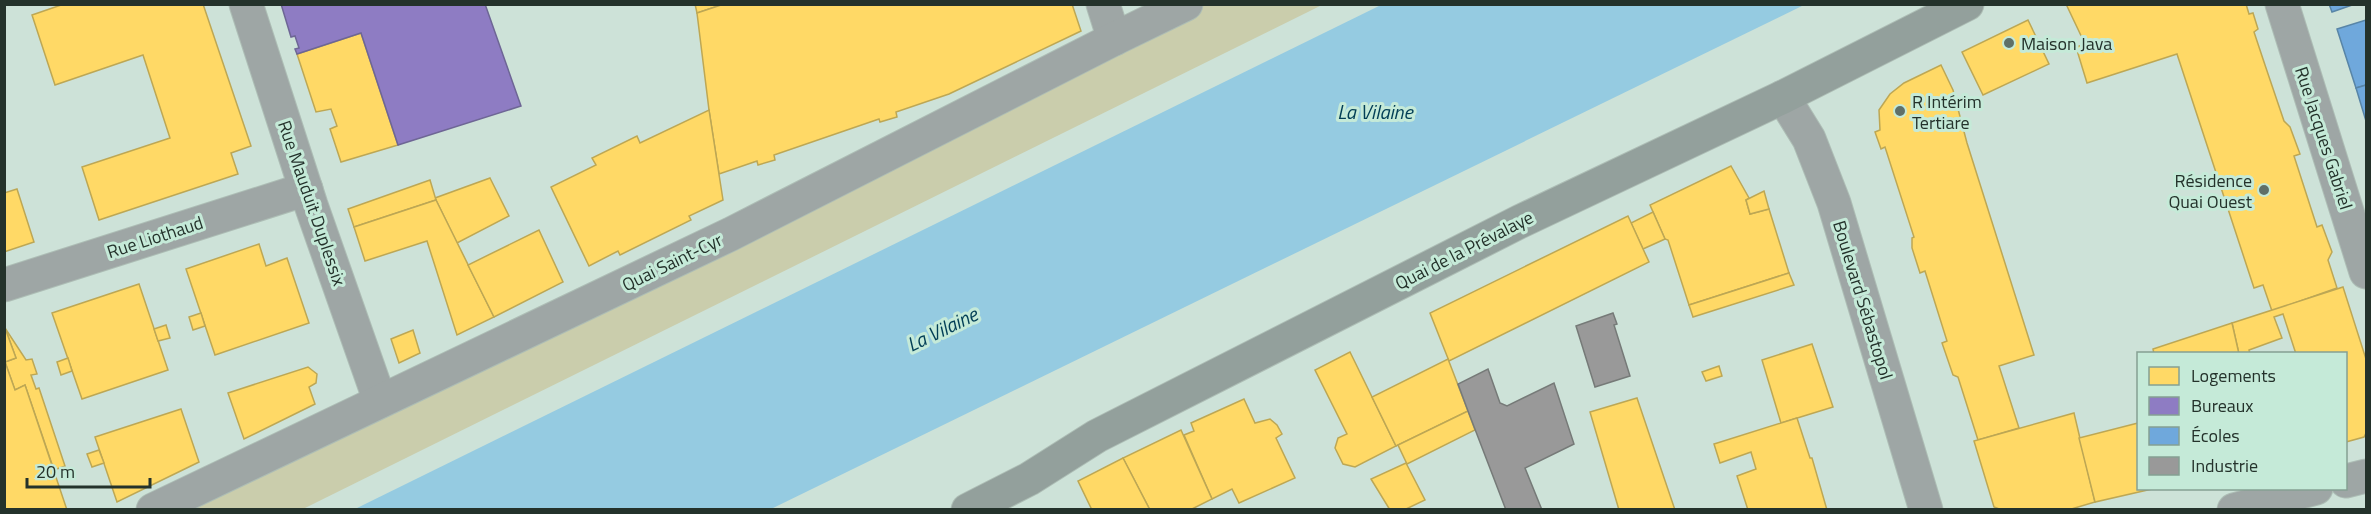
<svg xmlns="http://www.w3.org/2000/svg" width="2371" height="514" font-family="'Titillium Web',sans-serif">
  <rect width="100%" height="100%" fill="#cde2d8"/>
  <!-- green -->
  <polygon fill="#cacdac" points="1196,5 1322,5 303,509 137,510"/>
  <!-- water -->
  <polygon fill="#95cbe1" points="1383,4 1804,5 771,509 355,509"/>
  <!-- homes -->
  <g fill="#ffd966" stroke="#bda754" stroke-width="1.5">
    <polygon points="64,4 203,4 251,146 231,153 238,174 99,220 82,167 170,138 143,55 55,85 32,15"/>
    <polygon points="695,4 724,4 697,13"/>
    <polygon points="724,4 1072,4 1081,31 949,94 896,112 897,117 880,122 879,119 774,155 775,160 758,165 757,161 719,174 709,110 697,13"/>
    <polygon points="2066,4 2246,4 2249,14 2253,13 2258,29 2254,32 2265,65 2284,121 2290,127 2300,154 2294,156 2317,227 2322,225 2332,252 2328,260 2337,288 2272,311 2263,285 2254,288 2177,54 2087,83 2076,47 2085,44"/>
    <polygon points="2028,20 2049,64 1983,95 1962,52"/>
    <polygon points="361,33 398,145 341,162 330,129 337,126 331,109 316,112 297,54"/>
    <polygon points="1941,65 1953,90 1967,143 2034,355 1999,366 2019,428 1978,440 1958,377 1953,375 1942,343 1947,341 1925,271 1920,273 1912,248 1912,238 1914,237 1885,147 1881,149 1875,132 1880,130 1879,110 1890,94 1904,83"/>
    <polygon points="709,110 723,200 689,216 691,220 620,255 618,251 589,266 551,187 596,165 592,158 637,136 640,143"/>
    <polygon points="1731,166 1749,198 1746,200 1750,214 1769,209 1789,273 1689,305 1668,240 1665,239 1650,205"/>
    <polygon points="490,178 509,216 457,243 435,198"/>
    <polygon points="430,180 436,200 354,227 348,209"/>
    <polygon points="17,189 34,242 4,252 4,193"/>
    <polygon points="1764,191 1769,209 1750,214 1746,200"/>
    <polygon points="436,200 494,317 457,335 427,241 365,261 354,227"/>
    <polygon points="1653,212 1665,239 1643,249 1631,223"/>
    <polygon points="1628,216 1649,262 1449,361 1430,313"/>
    <polygon points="539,230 563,282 494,317 468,265"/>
    <polygon points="259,244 266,266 287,258 309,323 215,355 186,269"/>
    <polygon points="1789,273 1794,285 1693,317 1689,305"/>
    <polygon points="139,284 168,370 82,399 52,313"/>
    <polygon points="2343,287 2366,359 2366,433 2364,437 2346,442 2346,354 2296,354 2283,314 2274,317 2282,338 2249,350 2250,354 2239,354 2232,323"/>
    <polygon points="201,313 205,326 193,330 189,317"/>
    <polygon points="2232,323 2239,354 2154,354 2153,349"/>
    <polygon points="166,325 170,338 158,341 154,329"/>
    <polygon points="5,328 26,360 32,359 37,374 31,375 36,389 39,388 65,466 54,470 25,385 15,390 5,362 16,358"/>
    <polygon points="5,328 16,358 5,362 15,390 25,385 67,510 4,510 4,329"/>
    <polygon points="413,330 420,353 399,363 391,339"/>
    <polygon points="1812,344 1833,407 1781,423 1762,360"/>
    <polygon points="1350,352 1396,446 1355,467 1343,464 1335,448 1338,438 1347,434 1315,370"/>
    <polygon points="68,358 72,371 61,375 57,362"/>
    <polygon points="1448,359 1468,411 1396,446 1372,397"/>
    <polygon points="1719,366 1722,376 1706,381 1702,372"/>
    <polygon points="308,367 317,374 316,383 309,387 315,404 244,439 228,393"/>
    <polygon points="1637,398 1659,463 1675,510 1619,510 1590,412"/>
    <polygon points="1244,399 1255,423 1270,419 1277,425 1282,434 1276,438 1295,478 1239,503 1232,489 1212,499 1184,435 1194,431 1191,423"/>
    <polygon points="181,409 199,462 117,502 95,437"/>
    <polygon points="1468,411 1475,430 1407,464 1398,445"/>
    <polygon points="2074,413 2095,502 2068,510 2002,510 1994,507 1974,441"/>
    <polygon points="1797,418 1810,458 1812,458 1827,510 1748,510 1737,476 1756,469 1751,452 1720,463 1714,444"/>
    <polygon points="2138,423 2138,488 2152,489 2095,502 2079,438"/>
    <polygon points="1181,430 1212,499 1190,510 1150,510 1123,458"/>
    <polygon points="99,450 104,463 92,467 87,454"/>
    <polygon points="1123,458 1150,510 1092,510 1078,481"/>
    <polygon points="1406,463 1425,500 1404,510 1390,510 1371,479"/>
  </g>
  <!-- offices -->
  <polygon fill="#8e7cc3" stroke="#6e6695" stroke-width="1.5" points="281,4 485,4 521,106 398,145 361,33 297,54 295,49 299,48 295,36 291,37"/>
  <!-- schools -->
  <g fill="#6fa8dc" stroke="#5885a7" stroke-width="1.5">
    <polygon points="2329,4 2355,4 2332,12"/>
    <polygon points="2366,20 2366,85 2356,88 2337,29"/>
    <polygon points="2366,85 2366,121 2356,88"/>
  </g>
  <!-- industry -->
  <g fill="#999" stroke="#767a78" stroke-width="1.5">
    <polygon points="1613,313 1617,324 1614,325 1630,376 1595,387 1576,326"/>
    <polygon points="1488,369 1500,403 1507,406 1554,383 1574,444 1525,468 1542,510 1506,510 1468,411 1458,384"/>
  </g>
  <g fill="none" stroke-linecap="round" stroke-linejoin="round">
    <!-- street casing -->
    <g stroke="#adbdb5" stroke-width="35">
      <g id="street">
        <polyline points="246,4 311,205 380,401"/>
        <polyline points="1103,4 1114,39"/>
        <polyline points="2282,4 2366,272"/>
        <polyline points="1783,97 1809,139 1834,203 1926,510"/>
        <polyline points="4,285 306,189"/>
        <polyline points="2346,481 2366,476"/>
        <polyline points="153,510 731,234 1114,39 1186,4"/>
        <polyline points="2234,510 2316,488"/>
      </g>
    </g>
    <!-- primary casing -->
    <g stroke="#adbdb5" stroke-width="35">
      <polyline id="primary" points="968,510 1029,479 1097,436 1519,222 1783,97 1967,4"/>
    </g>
    <!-- street -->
    <use href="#street" stroke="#9ea6a5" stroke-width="33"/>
    <!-- primary -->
    <use href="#primary" stroke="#93a09c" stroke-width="33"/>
  </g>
  <!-- markers -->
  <g fill="#5f7068" stroke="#c5ead8" stroke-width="2">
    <circle cx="2009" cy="43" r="6"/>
    <circle cx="1900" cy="111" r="6"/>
    <circle cx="2264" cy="190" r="6"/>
  </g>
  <g text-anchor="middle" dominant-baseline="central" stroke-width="6" stroke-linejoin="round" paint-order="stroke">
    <!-- poi labels -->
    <g font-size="18" fill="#24322b" stroke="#c5ead8" text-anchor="start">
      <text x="2021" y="43">Maison Java</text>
      <text x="1912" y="101">R Intérim<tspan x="1912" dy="21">Tertiare</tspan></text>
      <text x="2252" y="180" text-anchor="end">Résidence<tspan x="2252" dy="21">Quai Ouest</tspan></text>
    </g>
    <!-- street labels -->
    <g font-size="18" fill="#24322b" stroke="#c5ead8">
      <text transform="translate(2324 138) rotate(72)">Rue Jacques Gabriel</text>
      <text transform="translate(312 203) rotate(71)">Rue Mauduit Duplessix</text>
      <text transform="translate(155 237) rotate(-18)">Rue Liothaud</text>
      <text transform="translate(1464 250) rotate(-27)">Quai de la Prévalaye</text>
      <text transform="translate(672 262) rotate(-26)">Quai Saint-Cyr</text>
      <text transform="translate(1863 300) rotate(73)">Boulevard Sébastopol</text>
    </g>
    <!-- water labels -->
    <g font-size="20" font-style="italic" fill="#023e56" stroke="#c5ead8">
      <text x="1375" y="111">La Vilaine</text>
      <text transform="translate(942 329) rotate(-26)">La Vilaine</text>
    </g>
  </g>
  <!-- border -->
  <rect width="2371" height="514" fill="none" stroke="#24322b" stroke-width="12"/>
  <!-- legend -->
  <rect x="2137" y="352" width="210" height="138" fill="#c5ead8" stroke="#85a093" stroke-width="1.5"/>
  <rect x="2149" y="367" width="30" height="18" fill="#ffd966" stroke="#85a093" stroke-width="1.5"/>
  <text x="2191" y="382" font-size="18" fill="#24322b">Logements</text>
  <rect x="2149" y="397" width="30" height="18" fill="#8e7cc3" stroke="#85a093" stroke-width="1.5"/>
  <text x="2191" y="412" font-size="18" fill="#24322b">Bureaux</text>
  <rect x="2149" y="427" width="30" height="18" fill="#6fa8dc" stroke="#85a093" stroke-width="1.5"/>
  <text x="2191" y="442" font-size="18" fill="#24322b">Écoles</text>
  <rect x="2149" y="457" width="30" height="18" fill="#999999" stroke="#85a093" stroke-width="1.5"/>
  <text x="2191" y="472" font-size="18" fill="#24322b">Industrie</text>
  <!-- scale -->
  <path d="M27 478v9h123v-9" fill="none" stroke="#24322b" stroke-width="3"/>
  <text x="36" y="478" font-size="18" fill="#24322b" stroke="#c5ead8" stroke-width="4.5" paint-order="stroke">20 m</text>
</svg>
